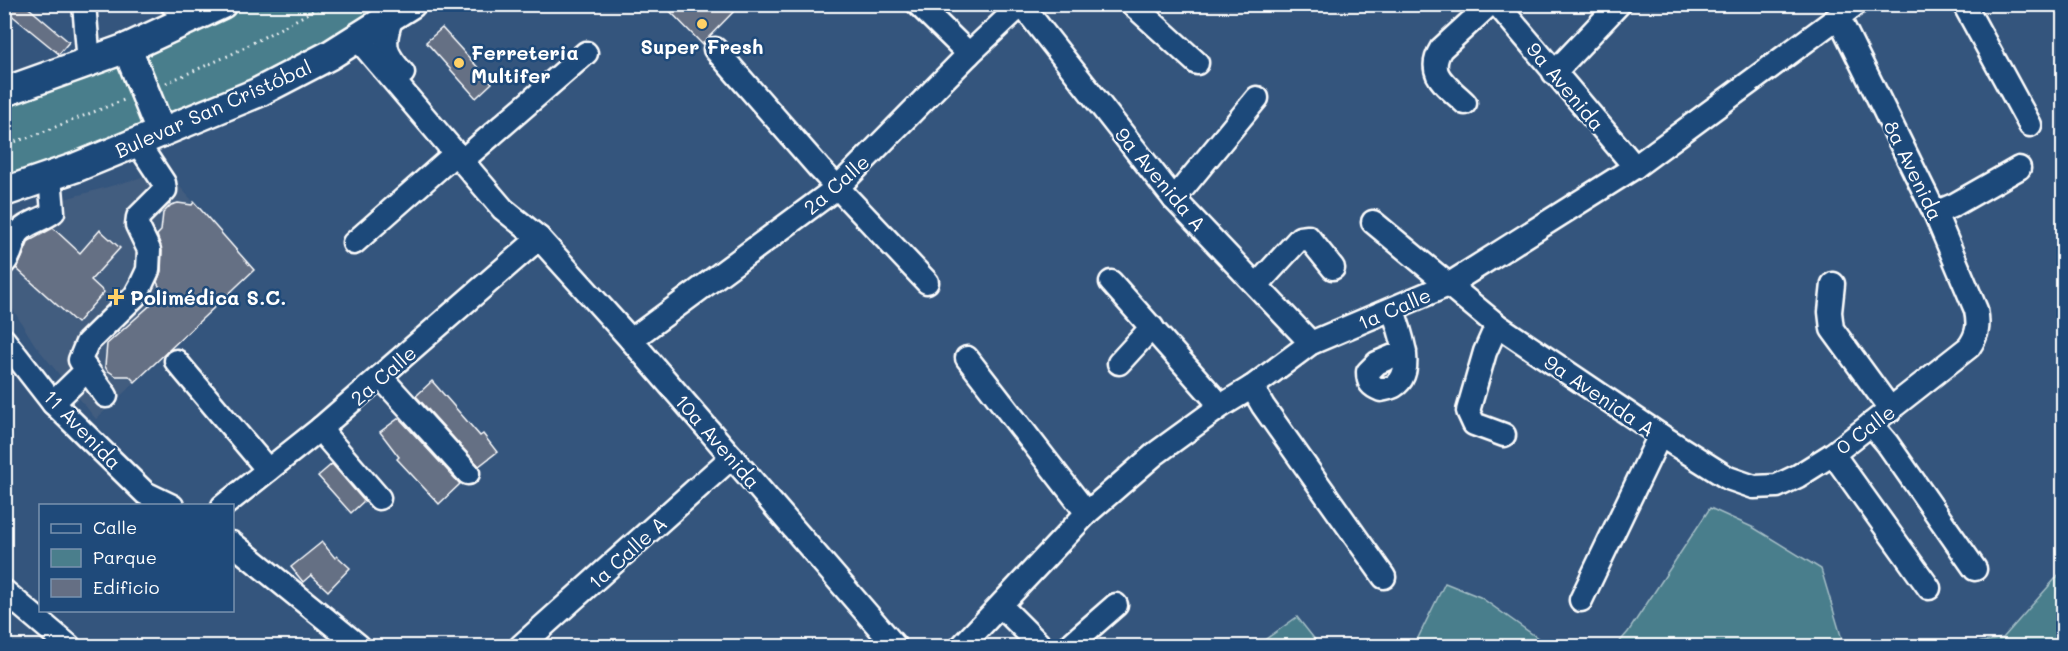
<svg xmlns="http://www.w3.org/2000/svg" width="2068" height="651" font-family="Mali,sans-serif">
  <rect width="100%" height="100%" fill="#34557d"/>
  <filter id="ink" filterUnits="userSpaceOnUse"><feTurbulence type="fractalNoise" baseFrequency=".0167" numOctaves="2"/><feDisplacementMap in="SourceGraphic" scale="12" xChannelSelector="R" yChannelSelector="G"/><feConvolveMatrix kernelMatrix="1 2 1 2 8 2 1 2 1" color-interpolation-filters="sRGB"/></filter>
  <g filter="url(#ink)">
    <!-- built -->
    <polygon fill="#435d7f" points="164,169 254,270 96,419 35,345 9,303 5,292 4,220 36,207 136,179"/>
    <!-- green -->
    <g fill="#4a7e8c" stroke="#a4bec6" stroke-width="1.5">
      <polygon points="238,5 398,5 324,52 164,124 135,50"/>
      <polygon points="124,54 154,128 5,183 5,102"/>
      <polygon points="1710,508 1754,528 1821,569 1844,646 1616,646 1628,632"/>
      <polygon points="2063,570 2063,646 1962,646 2003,638"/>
      <polygon points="1445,583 1480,597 1542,641 1547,646 1414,646"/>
      <polygon points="1297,617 1320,646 1256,646"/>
    </g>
    <!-- building -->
    <g fill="#656f84" stroke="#fff" stroke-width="1.5">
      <polygon points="4,4 24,4 69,42 59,54 4,9"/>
      <polygon points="663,4 741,4 702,44"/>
      <polygon points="442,28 492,83 476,98 426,42"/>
      <polygon points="194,202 254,270 135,382 129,376 116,376 107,370 105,366 107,344 156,300 160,288 157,282 161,271 162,251 157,235 161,231 163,213 171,205 178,203 192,205"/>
      <polygon points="53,228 80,253 100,230 120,248 91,280 104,292 77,323 17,269 29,241"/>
      <polygon points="432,381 480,436 483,434 497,452 479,466 416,396"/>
      <polygon points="399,418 460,484 439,504 397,459 399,457 380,432"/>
      <polygon points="332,464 364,501 351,513 318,476"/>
      <polygon points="322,542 335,558 337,556 350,568 328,591 311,575 303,582 291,567"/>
    </g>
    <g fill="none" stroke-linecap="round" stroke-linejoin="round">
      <!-- minor casing -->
      <g stroke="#fff" stroke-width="27">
        <g id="minor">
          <polyline points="84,4 89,63"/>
          <polyline points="172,4 192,19"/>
          <polyline points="918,4 969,54"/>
          <polyline points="1132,4 1197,63"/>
          <polyline points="1497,4 1635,167"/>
          <polyline points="1964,4 2030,125"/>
          <polyline points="1022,5 1174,199 1311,343"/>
          <path d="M392 17C382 44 384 53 403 73"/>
          <polyline points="358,39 503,209 539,238 631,340 895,646"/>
          <polyline points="715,49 819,168 927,282"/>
          <polyline points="1554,73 1619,4"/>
          <path d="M1465 103C1448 86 1425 75 1441 49L1490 4"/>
          <polyline points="472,152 586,53"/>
          <polyline points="1174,199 1257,98"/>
          <polyline points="1935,213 1954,205 2019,168"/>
          <path d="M1373 222 1497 325 1660 435 1728 478 1754 487 1777 486 1798 476 1833 454 1969 347C1978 334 1979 325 1976 310L1935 213 1839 18"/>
          <polyline points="354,243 456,153"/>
          <path d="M4 263C13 254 12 240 19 232 28 222 43 220 53 212L50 177"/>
          <polyline points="1111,282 1221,406"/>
          <polyline points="1833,284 1830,312 1832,329 1891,410"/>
          <polyline points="1257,285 1300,238 1308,237 1333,268"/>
          <path d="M1393 310C1399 329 1417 372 1394 386 1391 388 1385 389 1381 390 1371 386 1368 383 1368 372L1377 363 1405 351"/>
          <polyline points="1497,325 1485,352 1468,411 1474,424 1504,435"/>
          <polyline points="4,340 53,403 145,493 172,506"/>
          <polyline points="631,340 838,187 969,54 1022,4"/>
          <polyline points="967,358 1087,513"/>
          <polyline points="176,361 268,470"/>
          <polyline points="1119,363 1152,327"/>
          <polyline points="383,376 388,385 468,473"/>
          <polyline points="1252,387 1263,406 1384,577"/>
          <polyline points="106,396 80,360 87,343 135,296 141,285 148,270 149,250 137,225 138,217 165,190 164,183 137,142"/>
          <polyline points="53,403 87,370"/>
          <polyline points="1871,424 1887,443 1975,569"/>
          <polyline points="321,428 328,439 379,498"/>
          <polyline points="1833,454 1929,588"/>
          <polyline points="223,506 321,428 539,238"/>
          <polyline points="232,543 359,646"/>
          <polyline points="4,591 69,646"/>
          <polyline points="1581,600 1660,435"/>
          <polyline points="1001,606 1041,646"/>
          <polyline points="521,646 732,457"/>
          <polyline points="962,646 1087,513 1155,454 1221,406 1252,387 1311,343 1448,285 1635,167 1856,4"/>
          <polyline points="1069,646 1116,605"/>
        </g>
      </g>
      <!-- major casing -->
      <g stroke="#fff" stroke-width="33">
        <g id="major">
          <polyline points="127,48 161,132"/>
          <polyline points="4,92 127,48 222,4"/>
          <polyline points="4,192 77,167 257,93 330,55 411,4"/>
        </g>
      </g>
      <!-- path -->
      <g stroke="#fff" stroke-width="3" stroke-dasharray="1.5 4.5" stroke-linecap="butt">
        <polyline points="166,83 230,55 326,4"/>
        <polyline points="4,145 30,137 124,100"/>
      </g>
      <!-- minor -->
      <use href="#minor" stroke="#1f4a7a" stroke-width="22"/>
      <!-- major -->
      <use href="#major" stroke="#1f4a7a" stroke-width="28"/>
    </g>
  </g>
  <!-- markers -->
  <g fill="#ffd166" stroke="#1f4a7a" stroke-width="2">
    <circle cx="702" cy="24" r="6"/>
    <circle cx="459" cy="63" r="6"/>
    <path d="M113 288h6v6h6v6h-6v6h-6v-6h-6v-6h6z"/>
  </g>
  <g text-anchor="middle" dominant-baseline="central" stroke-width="5" stroke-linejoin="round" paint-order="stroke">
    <!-- poi labels -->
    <g font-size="20" font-weight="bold" fill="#fff" stroke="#1f4a7a" text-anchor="start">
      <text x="702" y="46" text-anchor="middle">Super Fresh</text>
      <text x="471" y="52">Ferreteria<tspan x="471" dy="23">Multifer</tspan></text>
      <text x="130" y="297">Polimédica S.C.</text>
    </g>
    <!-- street labels -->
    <g font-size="20" fill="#fff" stroke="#1f4a7a">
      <text transform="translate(1566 86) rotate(50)">9a Avenida</text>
      <text transform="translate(213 108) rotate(-24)">Bulevar San Cristóbal</text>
      <text transform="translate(1914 170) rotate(64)">8a Avenida</text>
      <text transform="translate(1161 179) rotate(50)">9a Avenida A</text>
      <text transform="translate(836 184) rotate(-41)">2a Calle</text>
      <text transform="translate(1394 308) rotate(-23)">1a Calle</text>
      <text transform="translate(383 375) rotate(-41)">2a Calle</text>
      <text transform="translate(1600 395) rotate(34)">9a Avenida A</text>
      <text transform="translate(83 429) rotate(46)">11 Avenida</text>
      <text transform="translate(1865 429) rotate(-37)">0 Calle</text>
      <text transform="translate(718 441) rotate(49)">10a Avenida</text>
      <text transform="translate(627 552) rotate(-42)">1a Calle A</text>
    </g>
  </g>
  <!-- margin -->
  <rect width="2068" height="651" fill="none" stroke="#1f4a7a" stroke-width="24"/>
  <rect x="12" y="12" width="2044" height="627" fill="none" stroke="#fff" stroke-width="2" filter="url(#ink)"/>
  <!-- legend -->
  <rect x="39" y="504" width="195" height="108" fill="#1f4a7a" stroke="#7992af" stroke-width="1.5"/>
  <rect x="51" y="524" width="30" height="9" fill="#1f4a7a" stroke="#7992af" stroke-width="1.5"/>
  <text x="93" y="534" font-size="18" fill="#ffffff">Calle</text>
  <rect x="51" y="549" width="30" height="18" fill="#4a7e8c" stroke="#7992af" stroke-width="1.5"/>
  <text x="93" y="564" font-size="18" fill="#ffffff">Parque</text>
  <rect x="51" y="579" width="30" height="18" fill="#656f84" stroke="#7992af" stroke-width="1.5"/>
  <text x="93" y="594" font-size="18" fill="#ffffff">Edificio</text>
</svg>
